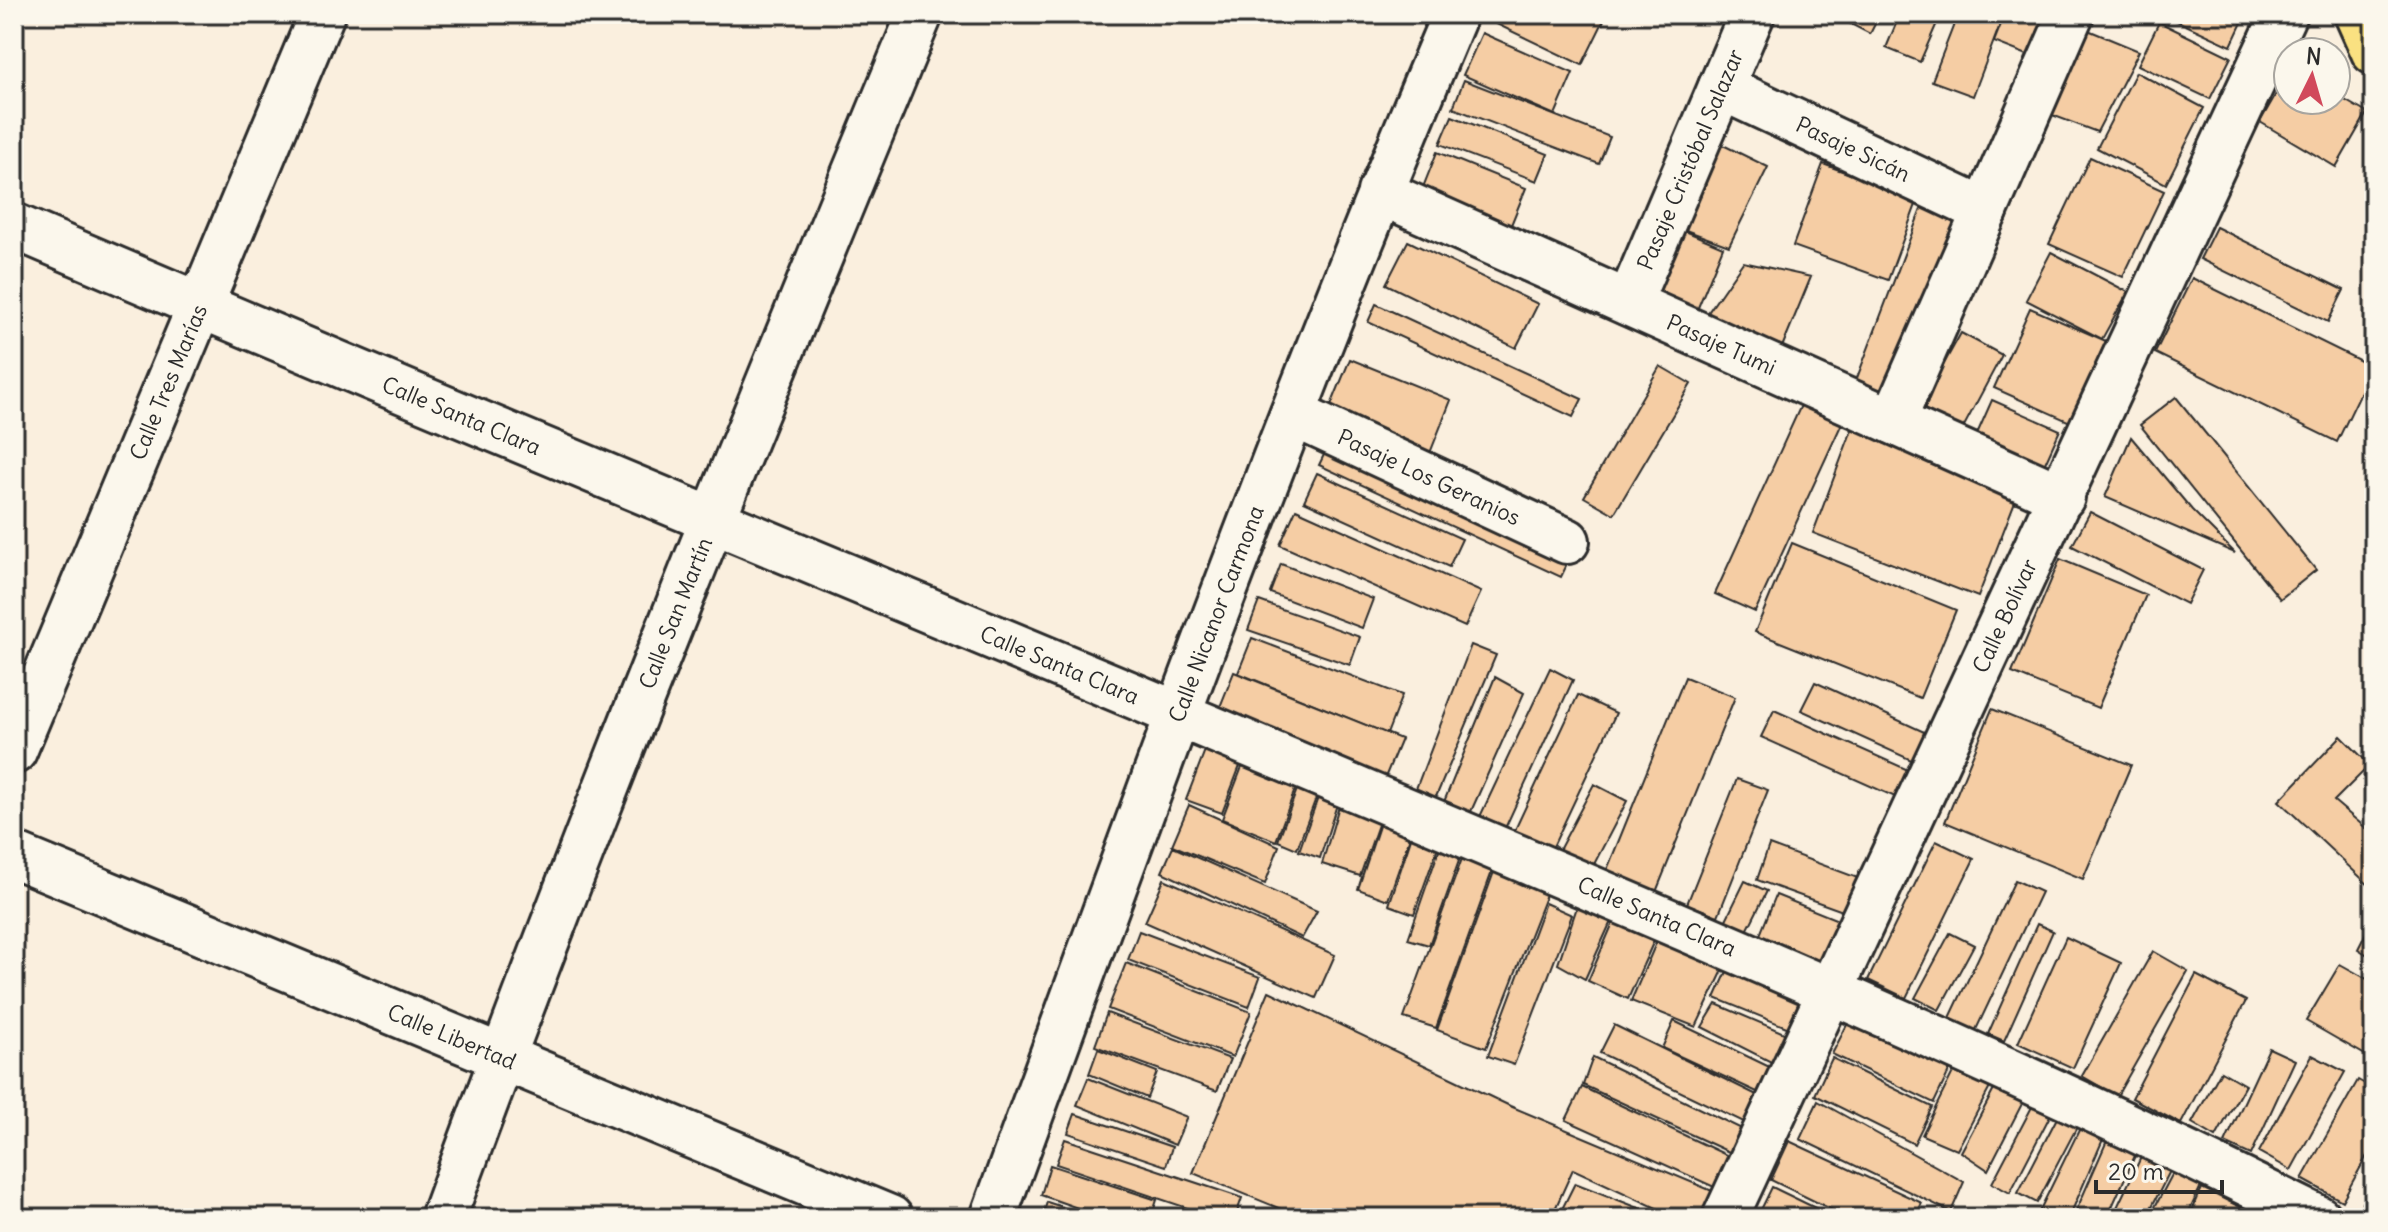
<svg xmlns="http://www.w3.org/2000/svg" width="2388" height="1232" font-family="Delius,sans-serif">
  <rect width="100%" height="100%" fill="#faefde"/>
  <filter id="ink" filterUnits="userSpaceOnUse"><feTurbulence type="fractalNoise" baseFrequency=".0125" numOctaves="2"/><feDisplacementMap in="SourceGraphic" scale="16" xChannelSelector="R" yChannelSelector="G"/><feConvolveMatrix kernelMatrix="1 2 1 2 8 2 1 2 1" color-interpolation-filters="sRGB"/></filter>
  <g filter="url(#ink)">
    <!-- building -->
    <g fill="#f5cda4" stroke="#2b2b2b" stroke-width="2">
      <polygon points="1486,14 1607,14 1582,65 1484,18"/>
      <polygon points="1843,14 1880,14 1870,34 1841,19"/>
      <polygon points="1900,14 1941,14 1920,62 1886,48"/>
      <polygon points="1958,14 2004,14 1973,96 1932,81"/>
      <polygon points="2005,14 2031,14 2063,27 2048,63 1994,42"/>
      <polygon points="2162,14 2246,14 2231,46"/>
      <polygon points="2159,22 2231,57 2210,99 2138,65"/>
      <polygon points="2088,30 2139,51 2097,132 2052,115"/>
      <polygon points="1482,33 1573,73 1555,115 1463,75"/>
      <polygon points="2136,72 2204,108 2166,184 2097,148"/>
      <polygon points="2288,73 2288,100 2336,100 2336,95 2367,113 2336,167 2260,122"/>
      <polygon points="1464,80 1610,137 1599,164 1453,108"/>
      <polygon points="1452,116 1548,154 1537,181 1440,144"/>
      <polygon points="1721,144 1768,167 1729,246 1680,228"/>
      <polygon points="1437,152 1526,188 1509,230 1420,195"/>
      <polygon points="2090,157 2164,191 2123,277 2049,244"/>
      <polygon points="1823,164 1918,199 1888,280 1793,246"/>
      <polygon points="1923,204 1964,219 1893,401 1854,386"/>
      <polygon points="2216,227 2344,290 2328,322 2200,259"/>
      <polygon points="1678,228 1723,247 1695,315 1649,297"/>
      <polygon points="1408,241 1538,304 1516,348 1386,284"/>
      <polygon points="2051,252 2128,292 2102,339 2026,300"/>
      <polygon points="1743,262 1811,277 1780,352 1707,314"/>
      <polygon points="2192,278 2373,367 2337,442 2155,353"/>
      <polygon points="1376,304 1582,399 1573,417 1368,322"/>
      <polygon points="2030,308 2106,341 2070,422 1994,388"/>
      <polygon points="1961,333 2002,355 1962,430 1920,407"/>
      <polygon points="1350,359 1451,400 1430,453 1328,413"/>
      <polygon points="1660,366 1691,384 1614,514 1584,497"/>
      <polygon points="2176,397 2316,570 2280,599 2140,425"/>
      <polygon points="1992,400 2060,430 2041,472 1973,443"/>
      <polygon points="1802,403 1843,421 1755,612 1715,594"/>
      <polygon points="1853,427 2019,491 1978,597 1813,533"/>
      <polygon points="2131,437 2192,510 2235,553 2105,497"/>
      <polygon points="1332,438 1574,550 1561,577 1319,465"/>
      <polygon points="1317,473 1462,539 1449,567 1304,501"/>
      <polygon points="1296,509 1481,592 1465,627 1280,545"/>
      <polygon points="2090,512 2203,570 2186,604 2072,546"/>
      <polygon points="1792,543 1956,610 1920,698 1755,632"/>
      <polygon points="2060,559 2146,595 2098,708 2012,673"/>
      <polygon points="1281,564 1373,599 1362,628 1270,593"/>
      <polygon points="1259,601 1360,637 1350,665 1248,630"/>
      <polygon points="1252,638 1402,695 1387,734 1238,673"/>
      <polygon points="1471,645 1496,655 1430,811 1409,807"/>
      <polygon points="1550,668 1573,680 1502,835 1477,823"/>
      <polygon points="1234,672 1401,739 1382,785 1216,717"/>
      <polygon points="1495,677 1524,693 1464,827 1439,814"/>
      <polygon points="1685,677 1735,697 1652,902 1602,882"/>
      <polygon points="1815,682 1933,736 1920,764 1801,710"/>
      <polygon points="1578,695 1616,713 1551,851 1513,834"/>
      <polygon points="1992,709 2131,765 2083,879 1945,822"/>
      <polygon points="1774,710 1926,778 1913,805 1761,737"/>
      <polygon points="2341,736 2370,765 2334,801 2374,835 2374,890 2279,801"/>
      <polygon points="1207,745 1243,758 1222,813 1186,800"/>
      <polygon points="1242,767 1297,784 1276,841 1222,819"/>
      <polygon points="1737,779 1768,790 1718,916 1687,904"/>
      <polygon points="1299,784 1319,790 1297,849 1278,841"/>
      <polygon points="1594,784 1627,801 1591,870 1558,852"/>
      <polygon points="1320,792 1339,798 1320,858 1299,851"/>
      <polygon points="1341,799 1381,816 1360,876 1322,864"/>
      <polygon points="1189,805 1279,846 1265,884 1172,845"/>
      <polygon points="1382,817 1413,828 1388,900 1358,889"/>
      <polygon points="1413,832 1440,841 1414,914 1389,905"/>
      <polygon points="1936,841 1974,859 1906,998 1868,980"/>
      <polygon points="1769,845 1874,884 1862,918 1757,880"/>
      <polygon points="1173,847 1317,911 1302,938 1162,872"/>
      <polygon points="1440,847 1461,855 1429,945 1408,939"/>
      <polygon points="1463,856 1494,866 1436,1028 1404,1018"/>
      <polygon points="1495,869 1548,889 1486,1048 1437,1030"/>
      <polygon points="1164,879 1335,955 1316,998 1145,922"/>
      <polygon points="2015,880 2041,892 1974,1034 1948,1022"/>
      <polygon points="1745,881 1767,891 1740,945 1719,934"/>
      <polygon points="1776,895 1848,924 1829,969 1758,940"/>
      <polygon points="1545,903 1572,915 1514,1065 1488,1056"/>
      <polygon points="1577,907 1613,917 1585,979 1558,964"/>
      <polygon points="2374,917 2374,959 2358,949"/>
      <polygon points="1615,918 1657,934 1628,999 1588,981"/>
      <polygon points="2037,924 2053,931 2004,1041 1988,1034"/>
      <polygon points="1139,931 1260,977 1249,1007 1128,960"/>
      <polygon points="1950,933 1974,945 1939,1010 1915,998"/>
      <polygon points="1659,936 1726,964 1696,1027 1631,1001"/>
      <polygon points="2066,937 2121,963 2073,1068 2018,1043"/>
      <polygon points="2153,951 2188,971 2117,1096 2082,1076"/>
      <polygon points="1126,963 1251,1012 1233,1057 1108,1009"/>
      <polygon points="2340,964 2374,983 2374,1060 2306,1021"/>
      <polygon points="1730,965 1809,999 1794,1030 1715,998"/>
      <polygon points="2196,975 2246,1001 2181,1124 2132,1098"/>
      <polygon points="1269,991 1510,1106 1729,1198 1720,1218 1678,1218 1573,1169 1551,1218 1385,1218 1365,1209 1361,1218 1303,1218 1193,1173"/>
      <polygon points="1716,1004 1791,1036 1777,1065 1702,1027"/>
      <polygon points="1107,1013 1230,1059 1217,1091 1095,1046"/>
      <polygon points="1853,1013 1954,1061 1934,1103 1832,1054"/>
      <polygon points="1674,1021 1782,1073 1770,1098 1662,1048"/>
      <polygon points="1614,1025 1765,1099 1752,1126 1600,1053"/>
      <polygon points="2269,1048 2295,1060 2251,1155 2225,1143"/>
      <polygon points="1098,1049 1157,1072 1147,1098 1089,1074"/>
      <polygon points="2312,1055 2345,1072 2291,1170 2259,1152"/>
      <polygon points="1593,1057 1748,1132 1740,1157 1583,1085"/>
      <polygon points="1832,1058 1932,1107 1914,1144 1815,1095"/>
      <polygon points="1957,1064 1993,1082 1957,1150 1922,1135"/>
      <polygon points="2221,1071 2245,1085 2216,1137 2192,1123"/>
      <polygon points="1088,1078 1187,1117 1175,1145 1077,1105"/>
      <polygon points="2358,1080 2374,1089 2374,1143 2342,1201 2302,1179"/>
      <polygon points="1997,1084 2024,1100 1988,1170 1961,1152"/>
      <polygon points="1582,1087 1739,1161 1723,1191 1566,1120"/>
      <polygon points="1818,1101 1964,1182 1951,1212 1800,1139"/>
      <polygon points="2034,1103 2052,1112 2010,1193 1992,1183"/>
      <polygon points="1075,1114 1172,1147 1166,1166 1068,1133"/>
      <polygon points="2059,1114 2078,1125 2037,1203 2018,1193"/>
      <polygon points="2081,1126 2104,1137 2069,1218 2036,1218"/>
      <polygon points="2109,1136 2138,1149 2107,1218 2073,1218"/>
      <polygon points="1065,1139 1242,1198 1235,1218 1217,1218 1056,1164"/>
      <polygon points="1789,1141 1922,1203 1915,1218 1849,1218 1771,1180"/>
      <polygon points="2142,1155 2171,1169 2146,1218 2112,1218"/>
      <polygon points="1050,1165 1157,1200 1151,1218 1106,1218 1041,1195"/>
      <polygon points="2174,1171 2202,1184 2186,1218 2149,1218"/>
      <polygon points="2374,1180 2374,1210 2362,1203"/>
      <polygon points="1575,1183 1664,1218 1564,1218 1559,1215"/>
      <polygon points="1772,1187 1836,1218 1757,1218"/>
      <polygon points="2202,1188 2244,1209 2240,1218 2189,1218"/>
      <polygon points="1047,1202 1096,1218 1042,1218"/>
    </g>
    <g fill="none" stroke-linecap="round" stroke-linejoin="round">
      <!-- minor casing -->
      <g stroke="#2b2b2b" stroke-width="50">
        <g id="minor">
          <path id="s1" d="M1721 87 1985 211"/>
          <path id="s2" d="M1380 192 2062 497"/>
          <path id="s3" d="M14 226C458 417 906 599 1351 787 1677 924 2002 1060 2318 1218"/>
          <path id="s4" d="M1629 303 1752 14"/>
          <path id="s5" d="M1293 414 1567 541"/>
          <polyline points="1893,421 2071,14"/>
          <path id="s6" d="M14 751 322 14"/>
          <path id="s7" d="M14 855 890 1218"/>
          <path id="s8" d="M443 1218C591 812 755 413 920 14"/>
          <path id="s9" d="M993 1218C1140 814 1287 410 1455 14"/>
          <path id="s10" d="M1725 1218 2284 14"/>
        </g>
      </g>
      <!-- major casing -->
      <g stroke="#2b2b2b" stroke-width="50">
        <polyline id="major" points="2357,14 2374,52"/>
      </g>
      <!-- minor -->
      <use href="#minor" stroke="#fbf7ec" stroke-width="44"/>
      <!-- major -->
      <use href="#major" stroke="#fae181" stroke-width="44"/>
    </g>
  </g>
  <g text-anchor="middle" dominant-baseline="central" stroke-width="7" stroke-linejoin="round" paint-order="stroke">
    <!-- street labels -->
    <g font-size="22" fill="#2b2b2b" stroke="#fbf7ec">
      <text stroke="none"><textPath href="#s1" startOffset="146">Pasaje Sicán</textPath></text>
      <text stroke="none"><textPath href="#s4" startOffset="156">Pasaje Cristóbal Salazar</textPath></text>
      <text stroke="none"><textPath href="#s2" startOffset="374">Pasaje Tumi</textPath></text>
      <text stroke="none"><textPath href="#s6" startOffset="400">Calle Tres Marías</textPath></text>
      <text stroke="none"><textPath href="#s3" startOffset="486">Calle Santa Clara</textPath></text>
      <text stroke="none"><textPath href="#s5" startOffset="150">Pasaje Los Geranios</textPath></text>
      <text stroke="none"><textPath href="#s8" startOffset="648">Calle San Martín</textPath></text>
      <text stroke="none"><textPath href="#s9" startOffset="644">Calle Nicanor Carmona</textPath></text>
      <text stroke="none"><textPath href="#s10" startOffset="664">Calle Bolívar</textPath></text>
      <text stroke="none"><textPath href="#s3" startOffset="1134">Calle Santa Clara</textPath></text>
      <text stroke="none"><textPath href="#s3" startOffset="1782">Calle Santa Clara</textPath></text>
      <text stroke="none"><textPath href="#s7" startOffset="474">Calle Libertad</textPath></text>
    </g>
  </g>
  <!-- margin -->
  <rect width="2388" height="1232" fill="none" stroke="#fbf7ec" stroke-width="48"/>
  <rect x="24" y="24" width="2340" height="1184" fill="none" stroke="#2b2b2b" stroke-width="3" filter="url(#ink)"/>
  <!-- north arrow -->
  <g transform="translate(2312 76) rotate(5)"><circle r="38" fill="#fbf7ec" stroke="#a8a59f" stroke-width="2"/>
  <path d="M0-6L14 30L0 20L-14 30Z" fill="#d1495b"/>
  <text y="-12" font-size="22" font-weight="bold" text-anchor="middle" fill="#2b2b2b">N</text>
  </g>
  <!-- scale -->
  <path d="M2096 1180v12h126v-12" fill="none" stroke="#2b2b2b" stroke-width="4"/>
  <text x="2108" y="1180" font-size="24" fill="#2b2b2b" stroke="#fbf7ec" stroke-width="6" paint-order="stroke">20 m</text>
</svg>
